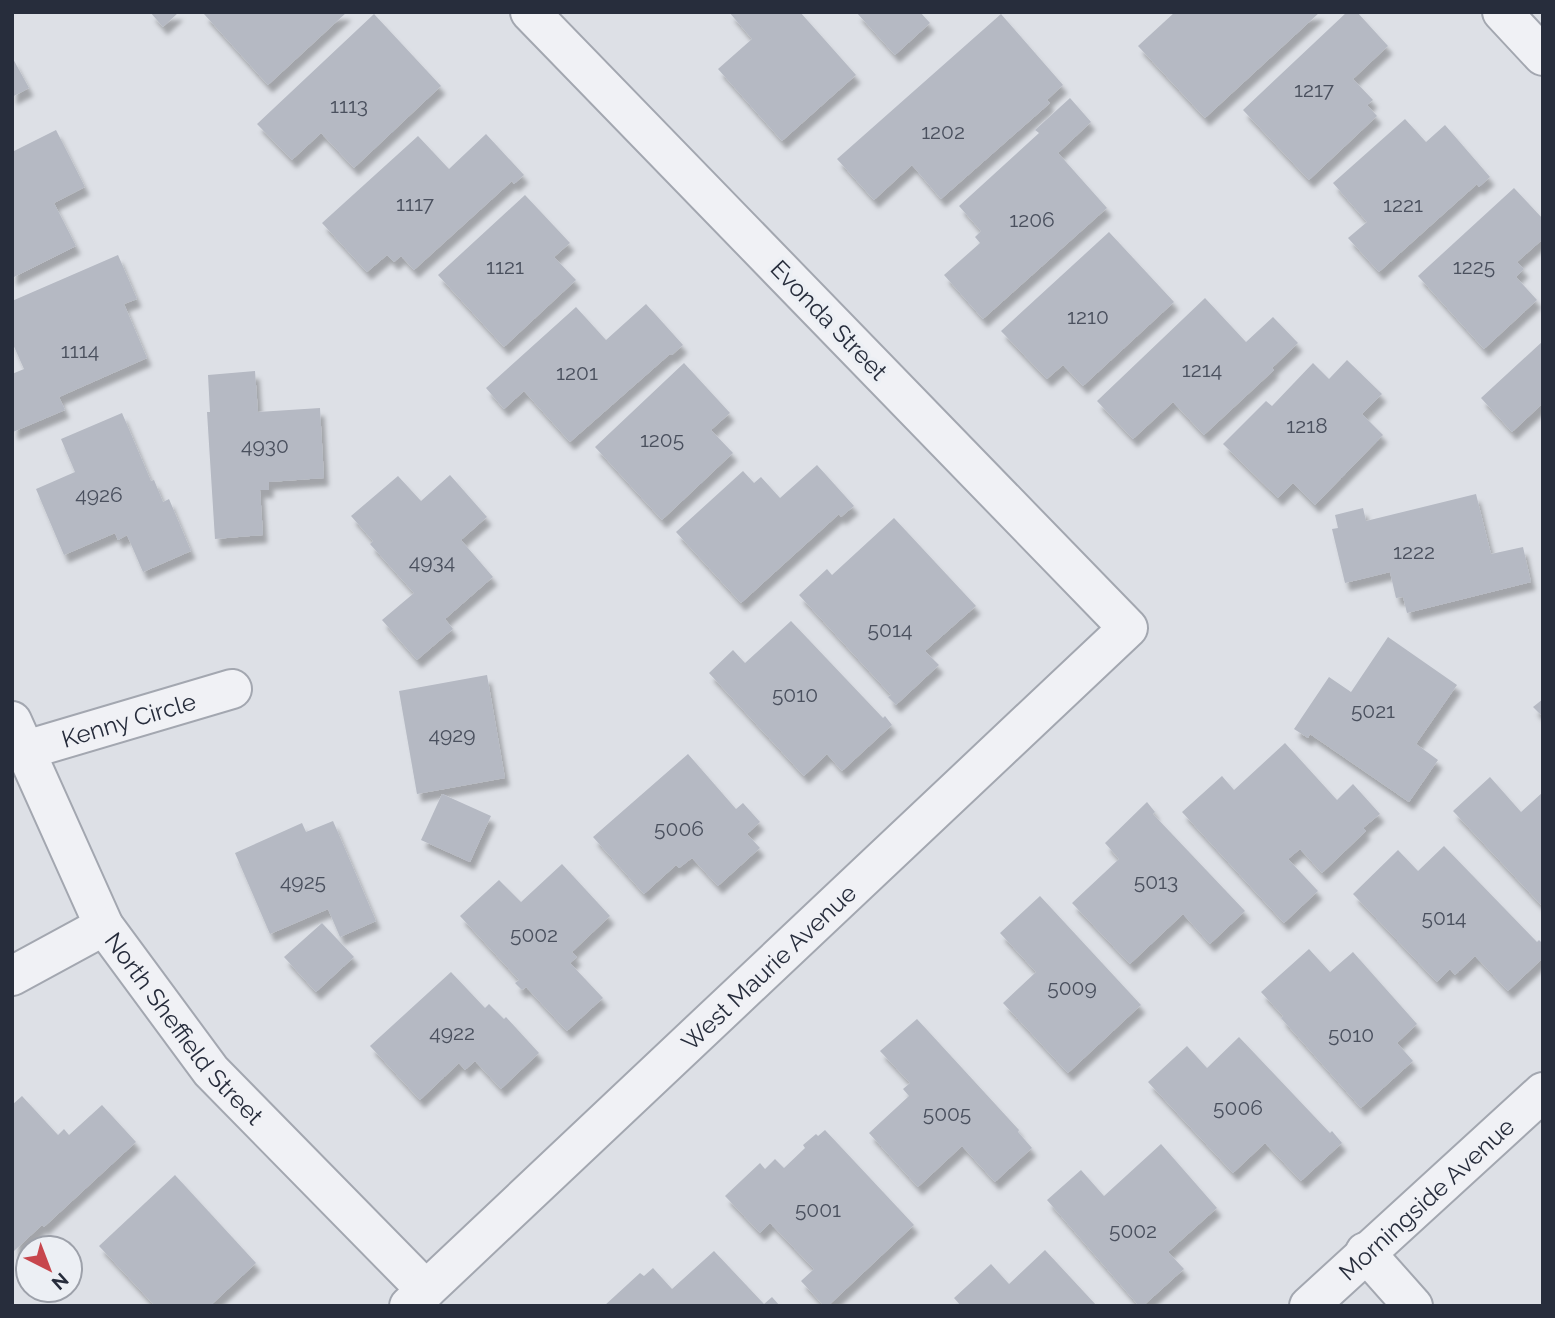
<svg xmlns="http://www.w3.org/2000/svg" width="1555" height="1318" font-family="Raleway,sans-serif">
  <defs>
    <filter id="shadow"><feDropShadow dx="4.5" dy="8" stdDeviation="2" flood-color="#0004"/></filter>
  </defs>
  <rect width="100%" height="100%" fill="#dde0e6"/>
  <!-- building -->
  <g fill="#b5b9c3" filter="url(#shadow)">
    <polygon points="150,12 179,12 163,27"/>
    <polygon points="206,12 347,12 268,85 204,14"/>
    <polygon points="729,12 800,12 856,75 782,141 718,69 752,39"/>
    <polygon points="856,12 920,12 930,23 895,55"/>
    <polygon points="1175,12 1320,12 1205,118 1138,46"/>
    <polygon points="1347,12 1357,12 1388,46 1353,79 1373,100 1367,105 1377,116 1309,180 1243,110"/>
    <polygon points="374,14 441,86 354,168 321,133 292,160 257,124"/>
    <polygon points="1001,14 1063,85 1047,100 1050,103 941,199 912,165 874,200 837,159"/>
    <polygon points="12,57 29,88 12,97"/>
    <polygon points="1070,98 1091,122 1058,153 1107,208 983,319 944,275 980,243 975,237 981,231 959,206 1039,133 1035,130"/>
    <polygon points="1405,119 1426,142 1445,125 1490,177 1479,187 1477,184 1379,272 1348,238 1367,222 1333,183"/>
    <polygon points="56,130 85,187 54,203 76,246 12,278 12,152"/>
    <polygon points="486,134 524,175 514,184 512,181 414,270 401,256 394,262 387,255 367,272 322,223 418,136 449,169"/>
    <polygon points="1514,188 1543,219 1543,239 1517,262 1524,269 1516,277 1537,300 1484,349 1418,276"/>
    <polygon points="525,195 570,243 554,257 576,280 504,347 438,275"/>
    <polygon points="1109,232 1174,302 1083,386 1063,365 1047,379 1001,331"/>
    <polygon points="118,255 137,299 124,304 147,358 59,397 65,410 13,432 12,374 24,369 12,342 12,301"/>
    <polygon points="1205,298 1246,342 1273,317 1298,343 1272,368 1274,370 1204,435 1173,402 1133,439 1097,401"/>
    <polygon points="646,304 683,345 672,355 670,354 570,442 524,391 504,409 486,388 576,307 606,340"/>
    <polygon points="1543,341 1543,407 1541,405 1512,432 1481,398"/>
    <polygon points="1347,360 1382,394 1362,414 1383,435 1315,505 1293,483 1278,498 1223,444 1266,401 1272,406 1313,363 1329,379"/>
    <polygon points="684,363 730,413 711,430 733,453 662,520 595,447"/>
    <polygon points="255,371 258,412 320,408 324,478 269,482 269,490 260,490 263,535 215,539 207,412 210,412 208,375"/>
    <polygon points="122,413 151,481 154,480 163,502 169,499 191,551 143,572 127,535 118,540 115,533 64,555 36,489 75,472 61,439"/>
    <polygon points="817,465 854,506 841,517 839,514 741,603 676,532 743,471 754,483 761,477 780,498"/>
    <polygon points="450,475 487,517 461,540 493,577 445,619 453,629 417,660 382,620 414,593 370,544 373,541 351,516 398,476 421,501"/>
    <polygon points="1476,494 1491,554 1523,547 1531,582 1407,613 1403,597 1396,598 1390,572 1345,583 1332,529 1338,528 1335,515 1363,508 1366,521"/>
    <polygon points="894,518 976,606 925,651 939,665 896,705 888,697 891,695 799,595 827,569 832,575"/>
    <polygon points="791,621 883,718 885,716 892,725 842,771 827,754 804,776 709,673 733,650 745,663"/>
    <polygon points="1388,637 1457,685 1416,744 1438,760 1409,802 1310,734 1308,738 1294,729 1329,677 1351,692"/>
    <polygon points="487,675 505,778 417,794 399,691"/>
    <polygon points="1543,699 1543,717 1533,707"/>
    <polygon points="1285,743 1337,800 1353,784 1380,814 1363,828 1366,831 1322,873 1300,849 1288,859 1318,891 1284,923 1182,812 1222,776 1234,790"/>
    <polygon points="688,754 736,809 743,803 760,822 747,834 760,848 718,886 692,858 679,868 676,865 644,894 593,837"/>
    <polygon points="1490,777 1521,812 1543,792 1543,907 1453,811"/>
    <polygon points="442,794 491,816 470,862 421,840"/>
    <polygon points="1147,802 1155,812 1153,814 1245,911 1210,944 1183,914 1130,964 1072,903 1119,859 1105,843"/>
    <polygon points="333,821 376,921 340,937 328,909 270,934 235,853 302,823 306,832"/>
    <polygon points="1444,846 1537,942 1539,940 1543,944 1543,958 1508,991 1475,956 1455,975 1450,969 1437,982 1353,894 1398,850 1418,871"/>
    <polygon points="562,864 610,916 572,952 577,957 570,963 603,998 567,1031 526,987 522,990 515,983 519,980 460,916 499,880 521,902"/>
    <polygon points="1040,896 1141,1005 1068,1073 1003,1003 1036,972 1000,933"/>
    <polygon points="322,923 354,957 316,992 284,957"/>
    <polygon points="1309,949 1330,972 1353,952 1417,1024 1397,1043 1413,1061 1361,1108 1281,1018 1283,1016 1261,992"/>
    <polygon points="451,972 485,1008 489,1004 504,1019 506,1017 539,1053 501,1089 475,1061 465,1070 459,1063 420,1100 370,1046"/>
    <polygon points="917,1019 1019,1130 1018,1132 1032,1148 995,1182 962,1146 918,1187 869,1133 909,1096 903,1089 910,1083 880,1051"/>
    <polygon points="1239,1037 1330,1133 1332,1131 1342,1143 1301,1181 1265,1143 1233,1173 1148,1082 1187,1046 1207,1068"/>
    <polygon points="22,1096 58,1135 64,1129 69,1135 102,1105 136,1142 44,1227 42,1225 14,1251 12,1105"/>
    <polygon points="825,1130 914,1225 828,1306 824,1306 801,1281 814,1269 770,1223 760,1233 725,1196 760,1163 765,1169 775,1159 784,1168 805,1148 803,1145 816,1134 818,1136"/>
    <polygon points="1161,1144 1217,1208 1168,1252 1184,1269 1143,1306 1139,1306 1047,1200 1081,1170 1104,1196"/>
    <polygon points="175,1175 256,1263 210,1306 155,1306 99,1246"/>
    <polygon points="1045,1250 1097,1306 961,1306 954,1298 991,1264 1009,1284"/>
    <polygon points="714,1251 764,1304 772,1297 780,1306 604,1306 640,1273 644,1276 653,1268 672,1289"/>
  </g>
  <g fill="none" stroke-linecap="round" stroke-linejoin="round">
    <!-- street casing -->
    <g stroke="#a3a7b0" stroke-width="42">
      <g id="street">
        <polyline points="1502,12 1543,56"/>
        <path id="s1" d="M12 721 104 926 211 1071 426 1290"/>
        <path id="s2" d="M26 750 232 689"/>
        <polyline points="12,976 104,926"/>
        <polyline points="1365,1252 1413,1306"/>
        <path id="s3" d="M409 1306 1128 628 530 12"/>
        <path id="s4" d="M1309 1306 1543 1092"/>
      </g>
    </g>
    <!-- street -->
    <use href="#street" stroke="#f0f1f5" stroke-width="38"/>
  </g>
  <g text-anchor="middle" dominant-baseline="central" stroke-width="7" stroke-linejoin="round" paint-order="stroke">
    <!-- number labels -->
    <g font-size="21" fill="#4a505e">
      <text x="1314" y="89">1217</text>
      <text x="349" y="105">1113</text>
      <text x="943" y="131">1202</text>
      <text x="415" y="203">1117</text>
      <text x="1403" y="204">1221</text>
      <text x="1032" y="219">1206</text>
      <text x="505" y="266">1121</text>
      <text x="1474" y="266">1225</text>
      <text x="1088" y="316">1210</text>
      <text x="80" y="350">1114</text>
      <text x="1202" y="369">1214</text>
      <text x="577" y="372">1201</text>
      <text x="1307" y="425">1218</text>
      <text x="662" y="439">1205</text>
      <text x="265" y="445">4930</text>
      <text x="99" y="494">4926</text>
      <text x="1414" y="551">1222</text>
      <text x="432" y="561">4934</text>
      <text x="890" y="629">5014</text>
      <text x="795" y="694">5010</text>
      <text x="1373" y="710">5021</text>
      <text x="452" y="734">4929</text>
      <text x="679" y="828">5006</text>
      <text x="303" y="881">4925</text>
      <text x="1156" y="881">5013</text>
      <text x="1444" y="917">5014</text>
      <text x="534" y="934">5002</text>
      <text x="1072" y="987">5009</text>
      <text x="452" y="1032">4922</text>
      <text x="1351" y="1034">5010</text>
      <text x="1238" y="1107">5006</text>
      <text x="947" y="1113">5005</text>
      <text x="818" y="1209">5001</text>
      <text x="1133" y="1230">5002</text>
    </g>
    <!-- street labels -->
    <g font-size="24" fill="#272d3c" stroke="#eceff4">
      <text transform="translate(829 320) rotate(46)">Evonda Street</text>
      <text stroke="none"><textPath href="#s2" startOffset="107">Kenny Circle</textPath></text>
      <text stroke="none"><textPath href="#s3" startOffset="494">West Maurie Avenue</textPath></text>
      <text stroke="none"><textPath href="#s1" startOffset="355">North Sheffield Street</textPath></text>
      <text stroke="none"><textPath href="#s4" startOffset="159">Morningside Avenue</textPath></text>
    </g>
  </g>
  <!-- border -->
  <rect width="1555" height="1318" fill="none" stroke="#272d3c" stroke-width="28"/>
  <!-- north arrow -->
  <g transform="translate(49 1269) rotate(138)"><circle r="33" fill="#eceff4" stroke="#9da1aa" stroke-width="2"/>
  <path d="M0-5L12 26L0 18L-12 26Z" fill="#c7464d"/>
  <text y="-10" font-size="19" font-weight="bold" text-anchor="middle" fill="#272d3c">N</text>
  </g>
</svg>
